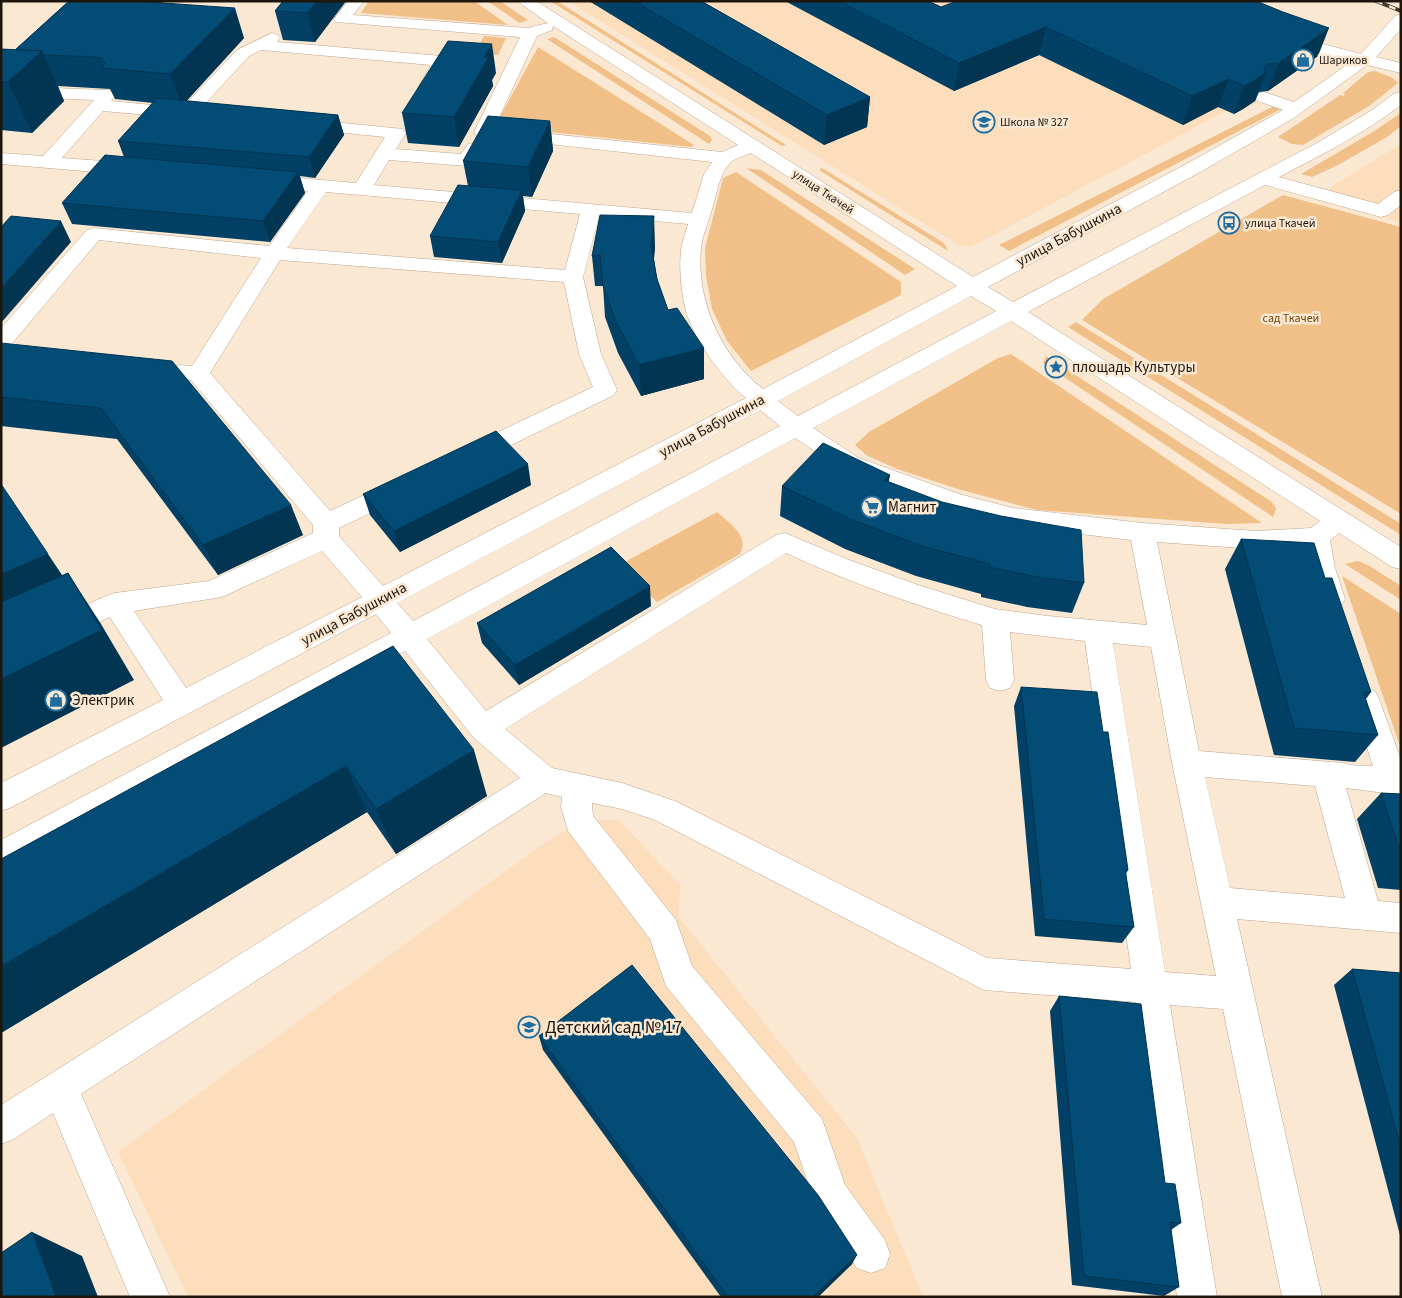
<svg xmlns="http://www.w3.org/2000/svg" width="1402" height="1298" font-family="'Source Sans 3',sans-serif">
  <rect width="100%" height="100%" fill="#fbe8d3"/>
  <!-- built -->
  <g fill="#fcdebd">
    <polygon points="568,1 1038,1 1269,91 1256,103 1234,114 1226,111 971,247 957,244"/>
    <polygon points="1401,144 1401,224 1392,220 1317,200 1334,185"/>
    <polygon points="619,820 681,886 678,916 857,1138 923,1297 188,1297 118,1152 536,849 579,821"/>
  </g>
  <!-- green -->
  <g fill="#f1c088">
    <polygon points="369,1 474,1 508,25 361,13"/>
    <polygon points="487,1 500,1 528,20 520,23"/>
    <polygon points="550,1 557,1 786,145 782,146"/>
    <polygon points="484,36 506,38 498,55 475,53"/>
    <polygon points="554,37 710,136 712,140 709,144 547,39"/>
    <polygon points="538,47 694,145 691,147 495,126"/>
    <polygon points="1375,71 1393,78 1398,83 1369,106 1303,145 1292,144 1278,137 1340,95 1343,96 1345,94 1343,93 1368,72"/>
    <polygon points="1276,105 1283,108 1009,251 999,245"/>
    <polygon points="1401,113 1401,126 1387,137 1338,165 1312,177 1301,174 1371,133"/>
    <polygon points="746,168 761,170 915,269 905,275"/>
    <polygon points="822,168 944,243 948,251 819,170"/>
    <polygon points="736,172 901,282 901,295 751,371 727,341 712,309 706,276 705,248 723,178"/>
    <polygon points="1283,195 1401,227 1401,514 1082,320 1103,299"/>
    <polygon points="1076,322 1401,524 1401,535 1068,327"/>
    <polygon points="1011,354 1262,523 1227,524 1037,510 961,490 897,469 866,455 855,445 869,432 998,358"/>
    <polygon points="1046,356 1272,502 1276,509 1273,517 1043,363"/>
    <path d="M717 512C730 524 750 536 740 554L657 602 619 565Z"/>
    <polygon points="1358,561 1368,565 1401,586 1401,600 1345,564"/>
    <polygon points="1342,576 1401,614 1401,749"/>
  </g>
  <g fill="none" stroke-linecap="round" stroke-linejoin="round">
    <!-- minor casing -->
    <g stroke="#bda68d" stroke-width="1">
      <g id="minor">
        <path d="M348 1H364L353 15 528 28 548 23 517 1H536L973 277 1188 163 1283 110 1258 101 1255 97 1258 93 1264 92 1294 102 1351 62C1336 58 1284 47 1276 36L1278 33H1290L1319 43 1361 54 1395 16 1401 14V29L1376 57 1401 63V73L1367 65 1294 118 1202 171 988 287 1013 302 1319 142 1372 110 1395 93 1401 92V105C1363 134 1321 155 1279 177L1378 204 1394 192 1401 190V205L1388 215 1381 217 1265 185 1028 312 1401 547V569L1392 567 1339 533 1330 540 1335 568 1345 599 1341 606 1332 609 1323 606C1313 588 1309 567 1306 547L1256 549 1157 542 1199 751 1344 763C1354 767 1363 765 1373 766L1351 699 1355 691 1365 687 1375 691 1379 699 1401 760V803L1390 799 1385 793 1346 788 1378 901 1401 903V933L1237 919 1322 1297H1282L1223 1009 1170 1005 1217 1297H1177L1136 1002 984 990 655 820 622 809 592 803 593 816 676 920 692 966 822 1119 845 1185 885 1240 890 1254 885 1268 871 1273 857 1268 817 1209 794 1142 666 986 650 939 568 831 561 807 562 797 546 793 81 1094 170 1297H130L53 1113 14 1139 1 1144V1105L520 778 473 737 405 651 12 866 1 870V840L391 633 376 614 12 807 1 811V783L163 700 110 617 1 667V644L106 596 115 593 209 581 313 533V525L191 380 172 377 169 372 172 367 180 365 192 366 261 258 99 240 9 347 1 349V328L87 230 94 228 269 246 308 191 257 185 255 181 257 177 264 175 356 183 385 137 297 128 294 124 297 120 303 119 403 129 406 133 396 149 461 154 468 144 474 143 480 144 483 148 473 164 467 166 389 160 374 185 692 213 704 174 712 162 477 136 474 132 520 37 336 22 334 19ZM553 26 738 145 722 152 494 128 537 36 552 30ZM751 153 957 286 763 389C722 357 696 302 701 249 702 236 709 221 712 209 717 194 719 174 730 163 735 158 744 156 751 153ZM326 192 580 214 565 270 287 248ZM599 216 688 224C686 232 682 241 681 250 679 269 681 291 686 311 693 338 724 381 746 398L383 586 339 536V528L408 495 411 489 408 483 399 480 390 483 330 511 210 373 280 260 564 282 579 354 593 387 462 449 458 455 462 461 470 463 478 461 614 395 617 390 601 354 583 277ZM971 296 996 311 798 416 778 401ZM1011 321 1320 521 1311 528 1256 531 1142 523 1013 508 959 494 859 458 813 428ZM760 410 780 426 413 621 397 603ZM795 438 843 470 945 508 1013 526 1131 540 1147 625 1048 616 995 609 918 585 849 560 785 533 776 535 486 711 427 639ZM322 551 362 597 186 688 134 611 222 597ZM786 553C850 583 915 605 982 625L986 680 990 688 1000 691 1010 688 1014 680 1010 632 1085 641 1131 969 987 958 675 801 622 783 552 768 505 729ZM1113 643 1151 647 1172 763 1216 976 1165 972ZM1205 777 1315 786 1345 898 1230 888Z"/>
        <polygon points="272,33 278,35 280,38 277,42 442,56 448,57 450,61 432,91 420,91 418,87 431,65 261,50 249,56 193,117 183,118 103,111 62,158 131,163 138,165 140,169 138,173 131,175 1,164 1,153 43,156 94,100 1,96 1,86 107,90 113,91 116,95 111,101 182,108 237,50"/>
      </g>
    </g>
    <!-- minor -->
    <use href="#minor" fill="#fff" fill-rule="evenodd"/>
    <!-- rail casing -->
    <g stroke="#443a2f" stroke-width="4">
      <polyline id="rail" points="1376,1 1401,11"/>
    </g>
    <!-- rail -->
    <use href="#rail" stroke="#fbe8d3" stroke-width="2.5" stroke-dasharray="7" stroke-linecap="butt"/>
  </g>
  <!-- wall -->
  <g fill="#024165">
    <polygon points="69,1 163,1 161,3 244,38 186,101 338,115 344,135 315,178 300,176 305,193 270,242 72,224 62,203 124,157 118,141 153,103 115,99 110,89 58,86 64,101 32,133 1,130 1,49 15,50"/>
    <polygon points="283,1 346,1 315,42 283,40 275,11"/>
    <polygon points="589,1 701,1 870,97 867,127 824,145"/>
    <polygon points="785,1 928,1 941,7 1318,56 1268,91 1259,92 1255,101 1243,109 1234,114 1218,107 1183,125 1039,55 954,91"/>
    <polygon points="496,73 492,80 493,86 459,147 408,143 402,113"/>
    <polygon points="550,121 553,151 532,197 523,196 525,211 502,263 434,257 430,236 468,186 463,161"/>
    <polygon points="655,246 654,259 657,279 668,310 704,348 704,379 641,396 618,353 605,317 603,286 595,286 592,256"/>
    <polygon points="1,343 303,535 218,575 117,439 1,426"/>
    <polygon points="890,475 888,482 1084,583 1072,613 1027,607 981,597 981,594 916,576 845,549 780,516 782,486"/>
    <polygon points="531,485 400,552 370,515 363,494"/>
    <polygon points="1241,539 1325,578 1371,692 1366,699 1378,735 1355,762 1274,755 1225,569"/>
    <polygon points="651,606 519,685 482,643 477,623"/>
    <polygon points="393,646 487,796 396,854 367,812 1,1033"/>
    <polygon points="1021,687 1103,732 1128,870 1126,874 1134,927 1122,943 1035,936 1014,706"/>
    <polygon points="1381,793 1401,794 1401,890 1378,888 1357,819"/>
    <polygon points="1352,969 1401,973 1401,1239 1334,985"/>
    <polygon points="1059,996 1165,1183 1181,1223 1171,1230 1179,1287 1164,1296 1072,1285 1050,1011"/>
    <polygon points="539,1036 852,1264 818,1297 721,1297 543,1050"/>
  </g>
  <!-- shaded-wall -->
  <g fill="#013552">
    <polygon points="122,1 163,1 133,31"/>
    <polygon points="317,1 346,1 315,42 307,13"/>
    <polygon points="235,8 244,38 182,106 170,74"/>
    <polygon points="1046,27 1039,55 954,91 959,63"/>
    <polygon points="1329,28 1318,56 1268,91 1279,63"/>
    <polygon points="492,44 496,73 492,80 493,86 459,147 454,117 484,57"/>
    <polygon points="42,51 64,101 32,133 8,82"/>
    <polygon points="1267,64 1263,75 1266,72 1255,101 1243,109 1234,114 1244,86 1264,69"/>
    <polygon points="1229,79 1218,107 1183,125 1192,96"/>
    <polygon points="870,97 867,127 824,145 827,115"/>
    <polygon points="338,115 344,135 315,178 309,157"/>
    <polygon points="550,121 553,151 532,197 528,167"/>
    <polygon points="298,172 305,193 270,242 263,221"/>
    <polygon points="522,190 525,211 502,263 498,242"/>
    <polygon points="654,216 655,246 652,277 651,246"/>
    <polygon points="61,221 71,242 1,323 1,288"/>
    <polygon points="704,348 704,379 641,396 639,365"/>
    <polygon points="528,464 531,485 400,552 394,531"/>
    <polygon points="890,475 884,505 884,480"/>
    <polygon points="291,505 303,535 218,575 203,545"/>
    <polygon points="48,554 82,605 1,642 1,574"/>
    <polygon points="68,573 101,624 134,680 1,748 1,679"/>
    <polygon points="650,586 651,606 519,685 515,665"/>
    <polygon points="474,750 487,796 396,854 376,809"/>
    <polygon points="346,766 367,812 1,1033 1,966"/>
    <polygon points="32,1232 82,1256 98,1297 56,1297"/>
    <polygon points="857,1255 852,1264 818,1297 813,1297"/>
  </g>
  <!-- building -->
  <g fill="#024c75" stroke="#013552">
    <polygon points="69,1 135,1 235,8 170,74 102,68 105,63 101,58 95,57 44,55 42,51 15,50"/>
    <polygon points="283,1 317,1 307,13 275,11"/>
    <polygon points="634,1 701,1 870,97 827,115"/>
    <polygon points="839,1 928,1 941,7 957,1 1256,1 1283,12 1329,28 1279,63 1267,64 1264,69 1266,72 1254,81 1244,86 1229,79 1192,96 1046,27 959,63"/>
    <polygon points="448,41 492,44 484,57 489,57 454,117 402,113"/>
    <polygon points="1,49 42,51 8,82 1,82"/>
    <polygon points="157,98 338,115 309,157 118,141"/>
    <polygon points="488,116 550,121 528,167 463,161"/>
    <polygon points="105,155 298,172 263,221 62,203"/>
    <polygon points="458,185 522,190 498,242 430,236"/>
    <polygon points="600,215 654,216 651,246 657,279 668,310 677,308 704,348 639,365 616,322 603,286 600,255 592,256"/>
    <polygon points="11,216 61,221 1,288 1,227"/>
    <polygon points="1,343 172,361 291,505 203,545 101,408 1,397"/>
    <polygon points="496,431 528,464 394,531 363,494"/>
    <polygon points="823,443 890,475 884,480 942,502 1001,516 1081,530 1084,583 1037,577 989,567 990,564 922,546 850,519 782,486"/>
    <polygon points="1,484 48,554 1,574"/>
    <polygon points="1241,539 1314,543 1325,578 1332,578 1371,692 1363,692 1378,735 1294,728"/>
    <polygon points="611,547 650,586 515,665 477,623"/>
    <polygon points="68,573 102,630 1,679 1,602"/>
    <polygon points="393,646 474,750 376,809 346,766 1,966 1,859"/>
    <polygon points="1021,687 1097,692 1103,732 1108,732 1128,870 1125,869 1134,927 1044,919"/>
    <polygon points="1381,793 1401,794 1401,854"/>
    <polygon points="632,965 818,1195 857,1255 813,1297 728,1297 539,1036"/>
    <polygon points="1352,969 1401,973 1401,1148"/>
    <polygon points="1059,996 1141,1004 1165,1183 1175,1184 1181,1223 1170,1222 1179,1287 1084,1276"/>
    <polygon points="32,1232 56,1297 1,1297 1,1253"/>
  </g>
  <!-- icons -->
  <defs>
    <g id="shop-ring" transform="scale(1.125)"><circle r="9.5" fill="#fbe8d3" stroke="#1f6c9e" stroke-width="1.5"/><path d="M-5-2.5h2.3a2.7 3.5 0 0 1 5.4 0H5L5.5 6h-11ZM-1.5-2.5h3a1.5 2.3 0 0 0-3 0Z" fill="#1f6c9e"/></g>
    <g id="school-ring" transform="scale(1.125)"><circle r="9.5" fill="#fbe8d3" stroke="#1f6c9e" stroke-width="1.5"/><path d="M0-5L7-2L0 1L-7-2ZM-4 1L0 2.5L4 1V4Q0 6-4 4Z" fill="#1f6c9e"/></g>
    <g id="bus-ring" transform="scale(1.125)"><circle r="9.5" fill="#fbe8d3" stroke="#1f6c9e" stroke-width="1.5"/><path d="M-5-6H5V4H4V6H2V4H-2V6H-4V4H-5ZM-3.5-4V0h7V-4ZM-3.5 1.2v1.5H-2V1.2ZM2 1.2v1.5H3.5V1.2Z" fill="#1f6c9e"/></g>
    <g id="sight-ring" transform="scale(1.125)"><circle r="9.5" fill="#fbe8d3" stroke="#1f6c9e" stroke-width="1.5"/><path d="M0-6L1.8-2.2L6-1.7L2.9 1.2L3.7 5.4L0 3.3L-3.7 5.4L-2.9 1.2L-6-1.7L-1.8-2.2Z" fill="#1f6c9e"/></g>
    <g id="supermarket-ring" transform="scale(1.125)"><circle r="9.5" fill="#fbe8d3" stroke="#1f6c9e" stroke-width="1.5"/><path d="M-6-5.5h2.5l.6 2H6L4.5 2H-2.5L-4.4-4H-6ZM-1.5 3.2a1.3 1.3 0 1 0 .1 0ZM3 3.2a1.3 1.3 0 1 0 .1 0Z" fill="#1f6c9e"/></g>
  </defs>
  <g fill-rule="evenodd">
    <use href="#shop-ring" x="1303" y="60"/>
    <use href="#school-ring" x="984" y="122"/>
    <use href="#bus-ring" x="1229" y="223"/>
    <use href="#sight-ring" x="1056" y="367"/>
    <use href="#supermarket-ring" x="872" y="507"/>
    <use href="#shop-ring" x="56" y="700"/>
    <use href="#school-ring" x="529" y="1027"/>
  </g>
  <g text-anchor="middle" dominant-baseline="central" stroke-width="5" stroke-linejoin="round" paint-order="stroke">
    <!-- far-poi labels -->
    <g font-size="12" fill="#1e160d" stroke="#fbe8d3" text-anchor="start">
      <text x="1319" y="60">Шариков</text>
      <text x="1000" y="122">Школа № 327</text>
      <text x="1245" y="223">улица Ткачей</text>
    </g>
    <!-- far-street labels -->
    <g font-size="12" fill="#1e160d" stroke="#fbe8d3">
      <text transform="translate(823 192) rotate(33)">улица Ткачей</text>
    </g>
    <!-- far-park labels -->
    <g font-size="12" fill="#71480e" stroke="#fbe8d3">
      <text x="1291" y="318">сад Ткачей</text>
    </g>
    <!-- street labels -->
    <g font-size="15" fill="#1e160d" stroke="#fbe8d3">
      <text transform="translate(1069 235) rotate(-28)">улица Бабушкина</text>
      <text transform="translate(712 426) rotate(-28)">улица Бабушкина</text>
      <text transform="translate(354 614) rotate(-28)">улица Бабушкина</text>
    </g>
    <!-- poi labels -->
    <g font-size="15" fill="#1e160d" stroke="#fbe8d3" text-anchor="start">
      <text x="1072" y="367">площадь Культуры</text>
      <text x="888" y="507">Магнит</text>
      <text x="72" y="700">Электрик</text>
    </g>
    <!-- near-poi labels -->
    <g font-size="18" fill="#1e160d" stroke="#fbe8d3" text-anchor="start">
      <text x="545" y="1027">Детский сад № 17</text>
    </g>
  </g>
  <!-- border -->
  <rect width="1402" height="1298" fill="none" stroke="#1e160d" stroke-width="5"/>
</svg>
